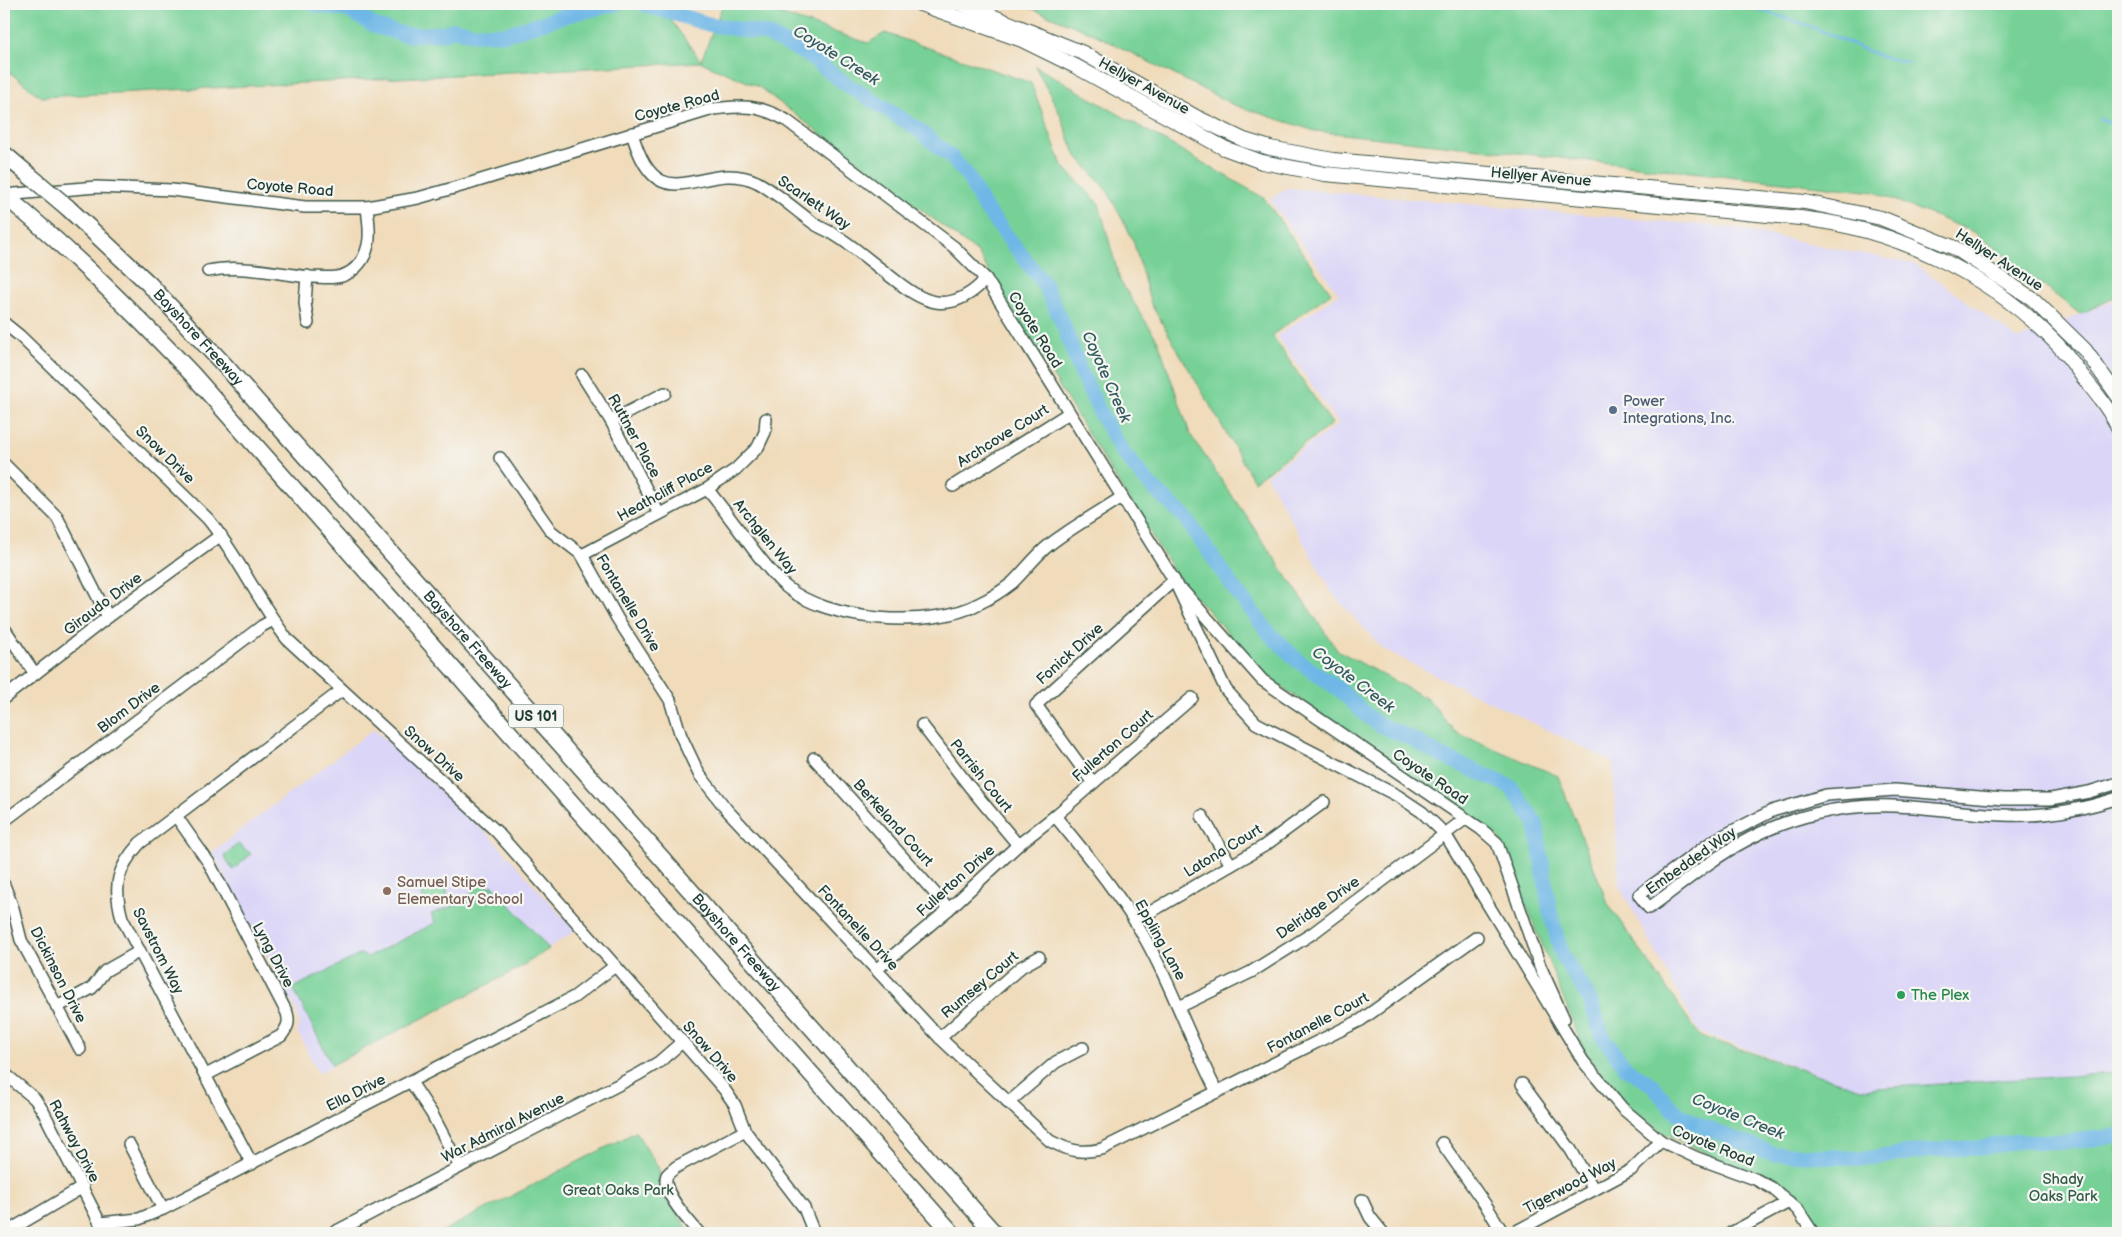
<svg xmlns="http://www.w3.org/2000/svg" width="2122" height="1237" viewBox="0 0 2122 1237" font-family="'Balsamiq Sans',sans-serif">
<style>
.built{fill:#dbd6f7}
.green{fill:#77d197;stroke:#4b8766}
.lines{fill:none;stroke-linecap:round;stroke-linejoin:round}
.stream{stroke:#6eb7e6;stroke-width:2.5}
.river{stroke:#6eb7e6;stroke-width:15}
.minor-casing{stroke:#3e5548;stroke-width:14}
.major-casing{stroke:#3e5548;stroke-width:16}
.highway-casing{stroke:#3e5548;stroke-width:19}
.minor{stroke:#fff;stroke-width:11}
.major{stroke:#fff;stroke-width:14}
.highway{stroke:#fff;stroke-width:16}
.highway-bridge-casing{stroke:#3e5548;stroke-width:19;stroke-linecap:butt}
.highway-bridge{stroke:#fff;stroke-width:16}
.service-dot{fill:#5c6f8a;stroke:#f6f6f2;stroke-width:2}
.education-dot{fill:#8d6e63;stroke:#f6f6f2;stroke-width:2}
.leisure-dot{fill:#2e9e5b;stroke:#f6f6f2;stroke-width:2}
.labels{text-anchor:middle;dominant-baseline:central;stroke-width:4.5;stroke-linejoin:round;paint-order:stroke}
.shield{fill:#f6f6f2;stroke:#60746d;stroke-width:1}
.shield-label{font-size:14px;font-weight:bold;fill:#1f3d34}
.street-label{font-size:15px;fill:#1f3d34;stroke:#f6f6f2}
.service-label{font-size:15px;fill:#4e5e75;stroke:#f6f6f2;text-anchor:start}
.education-label{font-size:15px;fill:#785e54;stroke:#f6f6f2;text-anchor:start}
.leisure-label{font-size:15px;fill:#27864d;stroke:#f6f6f2;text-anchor:start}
.park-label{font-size:15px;fill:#315b48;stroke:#f6f6f2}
.water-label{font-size:16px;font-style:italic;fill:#335c60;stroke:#f6f6f2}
</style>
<rect width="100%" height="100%" fill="#f6f6f2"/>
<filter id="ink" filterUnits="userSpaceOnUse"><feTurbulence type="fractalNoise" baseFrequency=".02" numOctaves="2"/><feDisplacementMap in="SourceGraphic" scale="10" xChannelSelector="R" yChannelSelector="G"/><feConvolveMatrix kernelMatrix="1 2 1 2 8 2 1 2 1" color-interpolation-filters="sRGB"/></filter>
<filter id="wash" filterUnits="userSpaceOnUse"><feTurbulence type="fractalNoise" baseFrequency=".0096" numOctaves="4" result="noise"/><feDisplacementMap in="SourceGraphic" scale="20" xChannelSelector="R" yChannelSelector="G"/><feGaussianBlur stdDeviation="1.12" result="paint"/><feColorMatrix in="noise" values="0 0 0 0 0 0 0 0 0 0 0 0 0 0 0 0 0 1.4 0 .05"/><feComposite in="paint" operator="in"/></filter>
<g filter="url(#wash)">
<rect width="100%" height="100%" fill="#f0dcbb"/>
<g class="built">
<polygon points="1287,188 1725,227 1915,264 2018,339 2118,299 2118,1073 1861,1090 1699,1032 1619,885 1613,762 1384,650 1332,593 1266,475 1339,424 1277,336 1339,294 1270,200"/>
<polygon points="374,729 496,842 575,931 514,971 318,1073 300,1036 297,1035 299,1024 297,1012 212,852"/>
</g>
<g class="green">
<polygon points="4,4 659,4 701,61 723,4 749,4 868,43 885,33 1031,83 1062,165 1099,204 1120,281 1158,341 1190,434 1337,650 1429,700 1455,732 1558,776 1608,904 1700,1036 1861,1089 2118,1073 2118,1233 1821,1233 1791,1193 1659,1131 1624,1103 1585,1053 1500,839 1267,677 1177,576 1101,455 977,252 759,87 701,62 41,97 4,68"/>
<polygon points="1020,4 2118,4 2118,296 2080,314 1974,232 1874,192 1315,131 1234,105 1092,33"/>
<polygon points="1035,66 1264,198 1331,293 1272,335 1332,424 1254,481 1151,304 1133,240 1108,192 1075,154 1060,114"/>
<polygon points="238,844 251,854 233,870 224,856"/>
<polygon points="483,881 490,887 493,885 549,949 514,971 332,1065 293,988 361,954 368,957 435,923 431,914 461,903"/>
<polygon points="439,884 447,889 448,900 429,908 420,893"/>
<polygon points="636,1132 659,1169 661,1189 691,1233 439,1233"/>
</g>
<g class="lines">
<g class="stream">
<polyline points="1741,4 1810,26 1882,57 1908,62"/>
<polyline points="2100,119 2118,125"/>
</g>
<g class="river">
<polyline points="313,4 347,10 377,27 406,35 443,33 456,29 474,34 506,34 567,15 616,4"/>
<polyline points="643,4 708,24 766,34 806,54 846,84 916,128 951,157 967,175 983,205 1044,284 1064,326 1079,368 1100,413 1121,450 1149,484 1185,517 1236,591 1270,634 1297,660 1340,690 1366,715 1380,725 1410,738 1438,754 1511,787 1536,823 1550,912 1562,955 1589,998 1603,1037 1626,1068 1654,1086 1666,1102 1680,1115 1706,1128 1774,1154 1808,1155 1861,1159 1944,1149 1981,1148 2017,1141 2064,1142 2118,1136"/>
</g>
</g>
</g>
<g filter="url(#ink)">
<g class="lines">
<g class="minor-casing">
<g id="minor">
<path d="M632,133C659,228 703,156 757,182C776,192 794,209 812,222C819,228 828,230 835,235C850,244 864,256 878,267C895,279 915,299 936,302C956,305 973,293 986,279"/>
<path d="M4,195L96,187L172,190L305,207H367L418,198L468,184L713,109C746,106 756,104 786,120L954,247L986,279L1174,580L1226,690L1256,723L1398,796L1422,812L1445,834L1583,1061L1622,1108L1661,1141L1697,1158L1755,1179L1772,1188L1798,1210L1813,1233"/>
<path d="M208,271C242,264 277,274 311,277C321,277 332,279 342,276C356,271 365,259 368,245C371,234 368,218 367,207"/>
<polyline points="307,276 305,303 308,323"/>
<path d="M4,323L20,336L208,519C238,556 258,601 287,639L497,832L724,1089L735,1105L745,1131L804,1208L814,1233"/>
<polyline points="582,375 611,421 659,514"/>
<polyline points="611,421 665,393"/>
<path d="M500,458L551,531L582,555L617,618L670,700L681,736L699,774L727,810L940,1038L1050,1141C1070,1151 1080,1154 1102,1149L1361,1020L1477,937"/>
<polyline points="4,464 57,517 108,617"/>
<polyline points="953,486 1069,413"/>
<path d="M707,489C723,508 738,529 753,549C763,562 773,575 785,586C827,622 932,630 980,603C991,598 1003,590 1012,583C1025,571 1035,556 1049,545C1072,527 1098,513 1122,497"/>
<polyline points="582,555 707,489 736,469 758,447 765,432 766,419"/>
<polyline points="1183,591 1262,680 1481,829 1497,843 1540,966 1564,1019"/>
<polyline points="4,628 35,674"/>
<polyline points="4,698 108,617 221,535"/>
<polyline points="922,725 969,786 1018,845"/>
<polyline points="814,758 949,909"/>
<polyline points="1093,783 1036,705 1174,580"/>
<path d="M2118,783L2089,792L2051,799H2004L1895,790L1826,795L1772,811L1713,841L1639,895L1649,908C1680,886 1711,859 1745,841C1790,816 1843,804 1894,806C1930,807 1967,814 2003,815C2042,817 2081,810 2118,798"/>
<path d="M176,816L209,863L287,1013C290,1023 287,1028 281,1036L206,1075"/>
<path d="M1055,816C1083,850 1110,883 1134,920C1168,974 1188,1036 1217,1092"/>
<polyline points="1202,816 1231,865"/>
<polyline points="4,821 262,626 273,620"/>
<polyline points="4,885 13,908 21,940 80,1049"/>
<polyline points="1135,921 1264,846 1324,802"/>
<polyline points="877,969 949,909 1018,845 1055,816 1192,698"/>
<polyline points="57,1007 92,988 105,971 140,951"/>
<polyline points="1179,1007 1251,972 1313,933 1465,819"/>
<polyline points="940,1038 1021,967 1039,957"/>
<polyline points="4,1073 35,1099 43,1111 100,1223 103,1233"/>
<polyline points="411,1082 432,1114 460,1167"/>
<polyline points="1522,1084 1571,1150 1594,1190"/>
<polyline points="1008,1103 1056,1062 1083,1048"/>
<polyline points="1442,1143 1487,1207 1503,1233"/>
<polyline points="129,1144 163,1209"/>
<path d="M252,1164L122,918C113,886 117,868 140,843L342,690"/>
<polyline points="1362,1200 1370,1217 1383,1233"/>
<polyline points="100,1223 139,1219 163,1209 574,997 615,966"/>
<polyline points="5,1233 83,1187"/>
<polyline points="333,1233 639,1074 659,1062 682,1042"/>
<path d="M699,1233C689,1221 660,1191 667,1175C669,1172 674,1169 676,1167L745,1131"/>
<polyline points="1513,1233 1631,1170 1661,1141"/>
<polyline points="1731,1233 1789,1202"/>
</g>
</g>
<g class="major-casing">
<g id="major">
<path d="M920,4L1022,40L1075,66L1224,148L1262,162L1325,174L1800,218C1896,229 1990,274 2057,344C2067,354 2075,366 2083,377C2096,393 2109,409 2118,427"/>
<polyline points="962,4 1083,53 1196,117 1244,140 1270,148 1333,160 1805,202 1881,218 1955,248 2033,299 2085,350 2118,396"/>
</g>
</g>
<g class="highway-casing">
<g id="highway">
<polyline points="4,154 30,176"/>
<path d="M4,195C71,250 132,311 192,374L952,1233"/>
<path id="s1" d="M67,207L149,284L228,369L994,1233"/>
</g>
</g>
<use href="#minor" class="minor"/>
<use href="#major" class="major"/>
<use href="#highway" class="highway"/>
<g class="highway-bridge-casing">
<polyline id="highway-bridge" points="30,176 67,207"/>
</g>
<use href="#highway-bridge" class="highway-bridge"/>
</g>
</g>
<circle class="service-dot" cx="1613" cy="410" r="5"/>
<circle class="education-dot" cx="387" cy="891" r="5"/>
<circle class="leisure-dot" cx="1901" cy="995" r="5"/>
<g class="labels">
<rect class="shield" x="508.5" y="704.5" width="55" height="23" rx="4"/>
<g class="shield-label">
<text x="536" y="716">US 101</text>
</g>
<g class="street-label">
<text transform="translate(1144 86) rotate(29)">Hellyer Avenue</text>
<text transform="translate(677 106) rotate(-15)">Coyote Road</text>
<text transform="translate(1541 177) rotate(5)">Hellyer Avenue</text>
<text transform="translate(290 188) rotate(5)">Coyote Road</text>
<text transform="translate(814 203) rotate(34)">Scarlett Way</text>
<text transform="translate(1999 260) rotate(33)">Hellyer Avenue</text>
<text transform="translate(1035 330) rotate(58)">Coyote Road</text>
<text stroke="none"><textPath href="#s1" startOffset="185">Bayshore Freeway</textPath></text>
<text transform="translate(634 436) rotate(61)">Ruttner Place</text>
<text transform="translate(1003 436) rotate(-32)">Archcove Court</text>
<text transform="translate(165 455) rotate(44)">Snow Drive</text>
<text transform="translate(665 492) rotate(-29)">Heathcliff Place</text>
<text transform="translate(765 537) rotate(51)">Archglen Way</text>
<text transform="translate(628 603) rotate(59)">Fontanelle Drive</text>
<text transform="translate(103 604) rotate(-37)">Giraudo Drive</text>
<text stroke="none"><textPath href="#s1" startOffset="590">Bayshore Freeway</textPath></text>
<text transform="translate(1070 654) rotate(-42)">Fonick Drive</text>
<text transform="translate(129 708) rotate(-37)">Blom Drive</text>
<text transform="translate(1113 746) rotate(-41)">Fullerton Court</text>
<text transform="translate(434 754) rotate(42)">Snow Drive</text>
<text transform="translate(981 776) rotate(51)">Parrish Court</text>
<text transform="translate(1430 777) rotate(34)">Coyote Road</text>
<text transform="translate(893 823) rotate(48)">Berkeland Court</text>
<text transform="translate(1223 851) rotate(-31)">Latona Court</text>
<text transform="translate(1691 861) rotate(-35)">Embedded Way</text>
<text transform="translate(956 881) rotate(-42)">Fullerton Drive</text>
<text transform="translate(1318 908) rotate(-35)">Delridge Drive</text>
<text transform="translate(858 928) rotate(47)">Fontanelle Drive</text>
<text transform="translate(1160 940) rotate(61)">Eppling Lane</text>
<text stroke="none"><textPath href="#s1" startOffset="995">Bayshore Freeway</textPath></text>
<text transform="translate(158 951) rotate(63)">Savstrom Way</text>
<text transform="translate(273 955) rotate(62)">Lyng Drive</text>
<text transform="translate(58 975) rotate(63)">Dickinson Drive</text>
<text transform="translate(980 985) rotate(-40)">Rumsey Court</text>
<text transform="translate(1318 1023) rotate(-28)">Fontanelle Court</text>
<text transform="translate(710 1052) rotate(49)">Snow Drive</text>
<text transform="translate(356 1093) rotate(-27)">Ella Drive</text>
<text transform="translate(503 1128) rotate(-27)">War Admiral Avenue</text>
<text transform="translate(74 1141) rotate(62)">Rahway Drive</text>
<text transform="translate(1713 1146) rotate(22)">Coyote Road</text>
<text transform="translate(1570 1186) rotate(-28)">Tigerwood Way</text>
</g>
<g class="service-label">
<text x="1623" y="401">Power<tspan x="1623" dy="17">Integrations, Inc.</tspan></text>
</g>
<g class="education-label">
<text x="397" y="882">Samuel Stipe<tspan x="397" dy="17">Elementary School</tspan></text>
</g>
<g class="leisure-label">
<text x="1911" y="995">The Plex</text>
</g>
<g class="park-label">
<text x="2063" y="1179">Shady<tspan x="2063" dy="17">Oaks Park</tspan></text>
<text x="618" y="1190">Great Oaks Park</text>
</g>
<g class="water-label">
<text transform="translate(836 56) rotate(32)">Coyote Creek</text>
<text transform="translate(1106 377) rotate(66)">Coyote Creek</text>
<text transform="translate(1353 680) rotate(37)">Coyote Creek</text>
<text transform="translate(1738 1117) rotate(22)">Coyote Creek</text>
</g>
</g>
<rect width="2122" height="1237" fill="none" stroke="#f6f6f2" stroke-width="20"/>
</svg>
